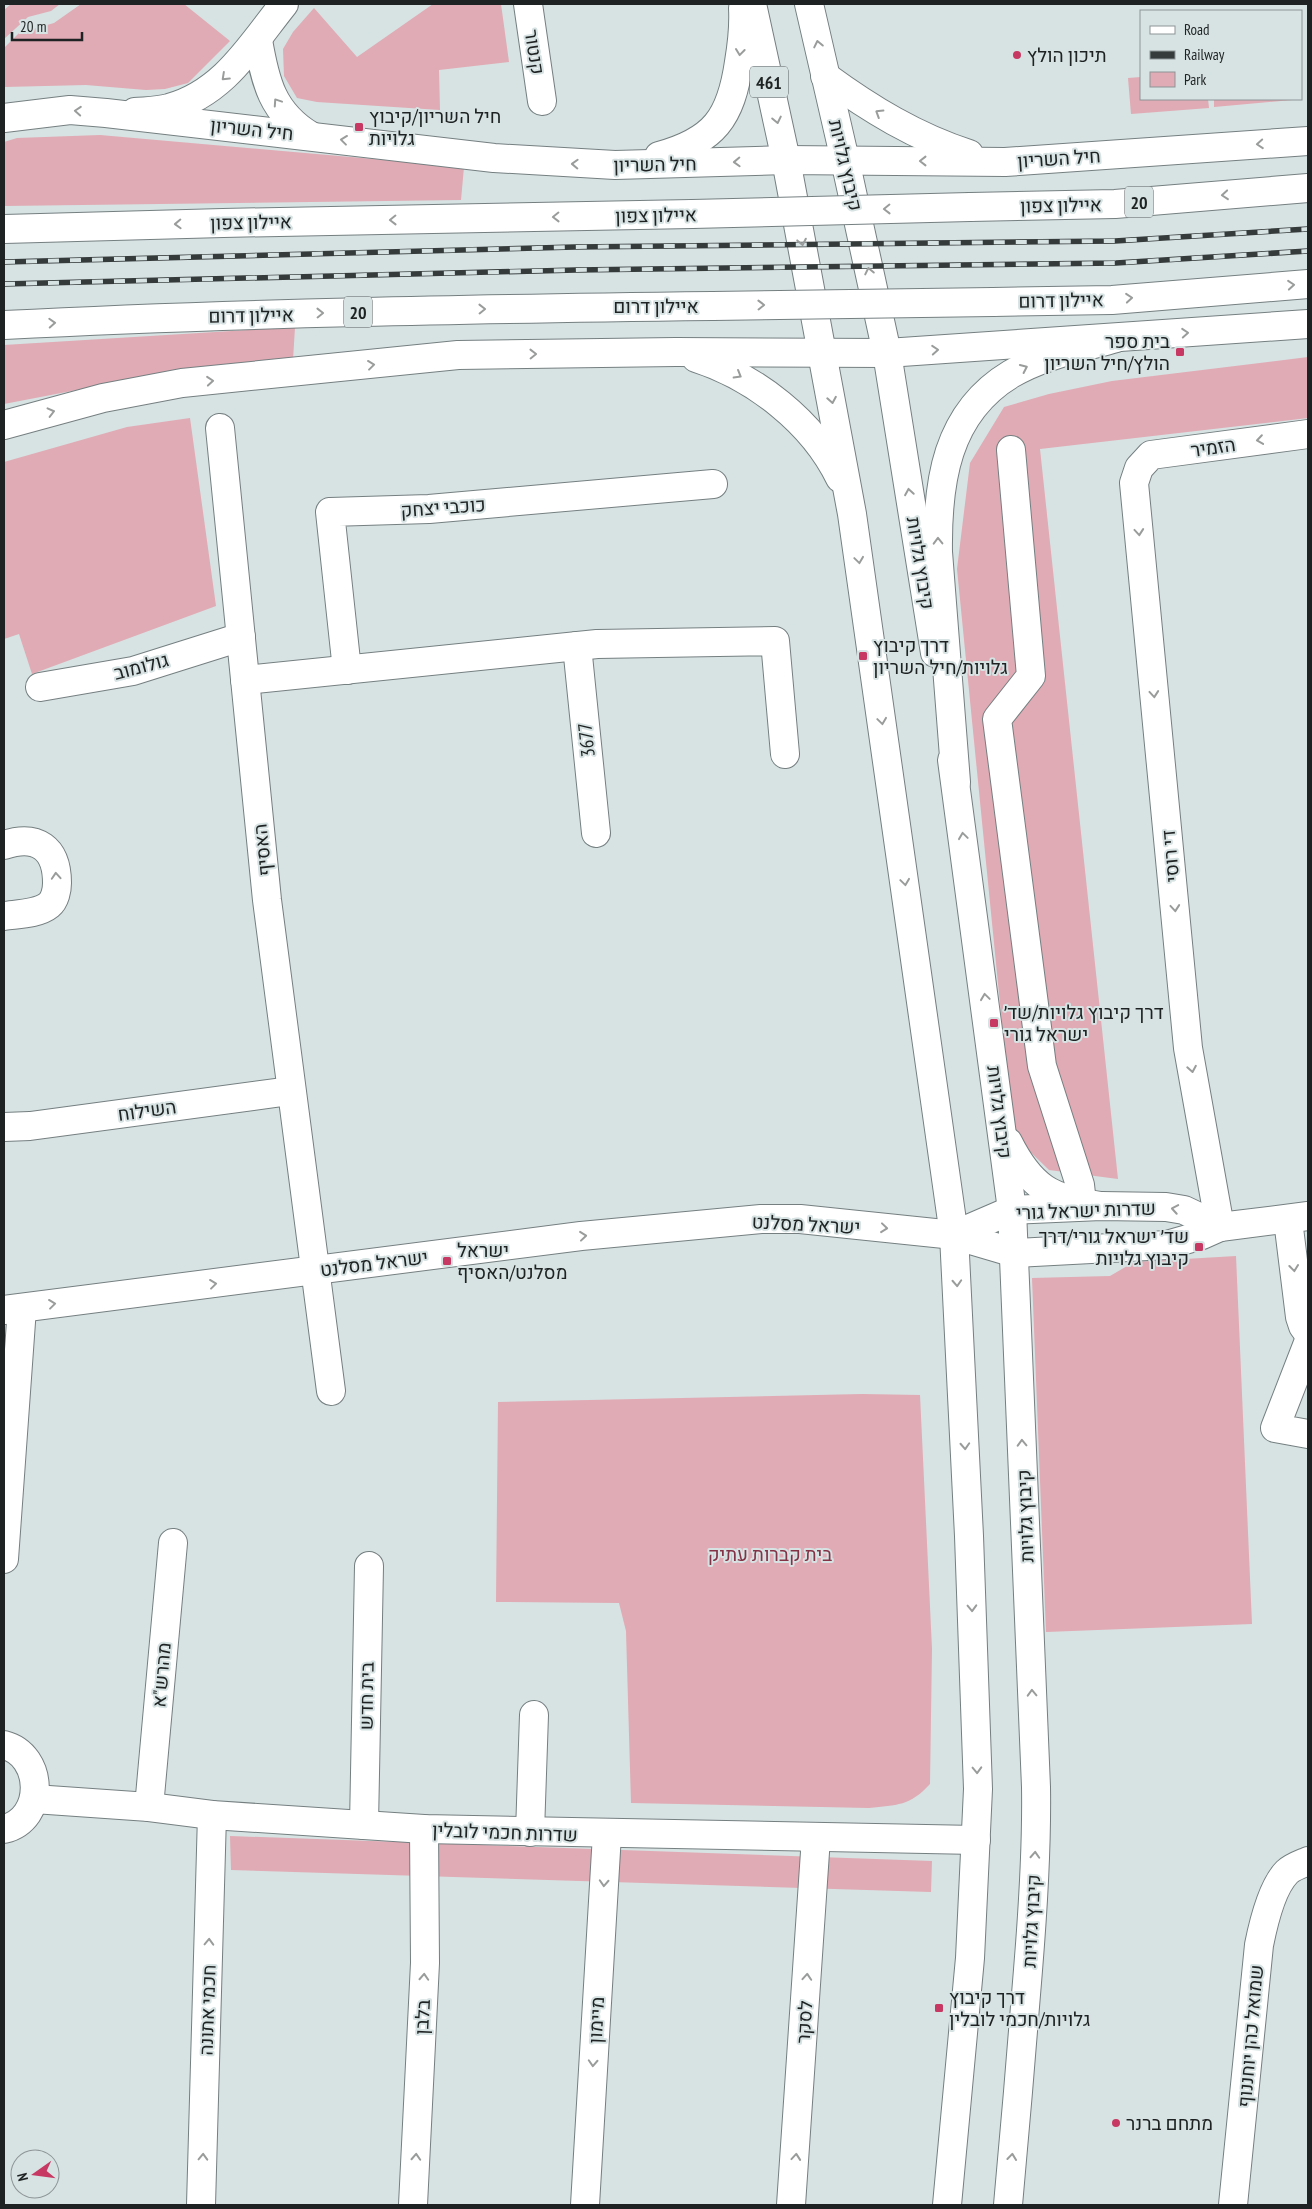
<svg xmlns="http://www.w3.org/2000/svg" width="1312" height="2209" viewBox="0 0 1312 2209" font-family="'PT Sans Narrow',Heebo,sans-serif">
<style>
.green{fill:#e0abb4}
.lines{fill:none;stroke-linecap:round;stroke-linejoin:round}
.minor-casing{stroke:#757f80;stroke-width:30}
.major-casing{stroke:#757f80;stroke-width:30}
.highway-casing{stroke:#757f80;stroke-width:30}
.minor{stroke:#fff;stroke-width:28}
.major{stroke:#fff;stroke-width:28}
.highway{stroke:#fff;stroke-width:28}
.rail-casing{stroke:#353a3a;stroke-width:5.5}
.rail{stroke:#d7e2e3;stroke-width:4;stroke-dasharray:11;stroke-linecap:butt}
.highway-bridge-casing{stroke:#757f80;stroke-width:30;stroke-linecap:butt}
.highway-bridge{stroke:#fff;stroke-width:28}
.oneway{stroke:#9a9c9c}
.poi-dot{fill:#c73862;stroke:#d7e2e3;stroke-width:2}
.labels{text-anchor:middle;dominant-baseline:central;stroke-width:4;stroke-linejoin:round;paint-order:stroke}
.shield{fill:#d7e2e3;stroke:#565c5c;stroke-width:1}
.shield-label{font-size:18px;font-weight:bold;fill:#1e2222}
.street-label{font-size:19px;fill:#1e2222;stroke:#d7e2e3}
.poi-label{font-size:19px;fill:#1e2222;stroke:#d7e2e3;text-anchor:start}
.park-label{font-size:19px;fill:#843246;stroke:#d7e2e3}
</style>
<rect width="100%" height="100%" fill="#d7e2e3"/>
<g class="green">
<polygon points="11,4 60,4 51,11 28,17 4,39 4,10"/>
<polygon points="81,4 184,4 230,41 188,83 165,89 146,90 86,85 4,87 4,48 19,33 54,23"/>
<polygon points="433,4 501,4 509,62 439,70 440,110 317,102 297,98 284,76 283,49 293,32 314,8 357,57"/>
<polygon points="1141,77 1141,99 1208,99 1209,108 1131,114 1128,78"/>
<polygon points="1214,99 1292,99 1292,100 1214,107"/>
<polygon points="100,135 464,167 461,200 4,206 4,142 17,138"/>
<polygon points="295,327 293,360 186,369 4,404 4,345"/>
<polygon points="1308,357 1308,418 1040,449 1118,1179 1049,1170 1013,1135 957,569 970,463 1004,407 1049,394 1112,381"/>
<polygon points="190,418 216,606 32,674 19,634 4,639 4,462 127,427"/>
<polygon points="1236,1256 1252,1624 1046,1632 1032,1278 1110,1276 1134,1262"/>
<path d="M862,1394L920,1395L932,1649L930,1784C910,1806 897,1805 869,1808L631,1803L626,1631L619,1603L496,1602L498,1402Z"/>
<polygon points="230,1836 932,1861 931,1892 231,1870"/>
</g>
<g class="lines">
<g class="minor-casing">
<g id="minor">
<polyline points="528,4 542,101"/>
<path d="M258,40C265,81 272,113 311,136"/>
<path d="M135,112C146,111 159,111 169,108C224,93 251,45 284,4"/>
<polyline points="220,428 267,900 331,1391"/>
<polyline points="1011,450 1031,676 997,719 1042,1066 1080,1185 1082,1203"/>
<polyline points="577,646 596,833"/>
<polyline points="347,670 330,512 429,509 713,484"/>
<polyline points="245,680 597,644 775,641 785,754"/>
<polyline points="40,687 133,671 241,637"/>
<path d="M4,845C37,834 57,848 57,883C57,890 55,900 49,905C38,914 17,914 4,916"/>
<polyline points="4,1127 30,1126 290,1091"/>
<polyline points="1288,1220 1300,1317 1303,1326 1308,1333"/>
<polyline points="1220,1227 1188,1048 1134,483 1139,468 1151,455 1308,434"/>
<polyline points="954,1235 1012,1210 1101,1206 1166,1207 1184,1210 1220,1227"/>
<polyline points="4,1310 581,1236 761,1219 800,1219 954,1235 1015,1253 1167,1245 1202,1235 1220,1227 1308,1216"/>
<polyline points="1308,1343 1275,1428 1308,1434"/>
<polyline points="4,1559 22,1308"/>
<path d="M4,1745C44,1755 46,1819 4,1829"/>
<polyline points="34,1799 149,1807 212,1815 424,1829 976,1840"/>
<polyline points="149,1807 173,1543"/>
<polyline points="364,1825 369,1566"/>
<polyline points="530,1832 534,1715"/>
<polyline points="201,2205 212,1815"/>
<polyline points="413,2205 425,1963 424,1829"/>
<polyline points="585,2205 607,1834"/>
<polyline points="791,2205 815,1852 814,1838"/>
<path d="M1233,2205L1259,1945C1263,1925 1272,1887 1287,1872C1292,1867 1301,1864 1308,1861"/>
</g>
</g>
<g class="major-casing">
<g id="major">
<polyline points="752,4 786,160 852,514 954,1235 969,1536 978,1789 970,1958 947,2205"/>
<polyline points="809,4 845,160 887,353 935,653"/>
<path d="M825,76C870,109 916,137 969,154"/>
<polyline points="4,118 70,110 106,113 494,158 615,165 786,160 1005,162 1308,141"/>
<path d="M659,156C714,141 731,118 739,62C742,44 744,26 743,8"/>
<path d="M696,358C755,377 813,422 840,478"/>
<polyline points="4,425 103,398 182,383 458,355 676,352 887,353"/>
<path d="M952,760L1012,1210L1036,1787C1037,1848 1033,1909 1028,1970C1022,2048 1015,2127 1008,2205"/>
<path d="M1008,1142C1031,1188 1051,1199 1101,1206"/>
</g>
</g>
<g class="highway-casing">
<g id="highway">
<polyline points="970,207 1115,204 1308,188"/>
<polyline points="4,229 223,223 692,214"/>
<polyline points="993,302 1112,300 1308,284"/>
<path d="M4,325C240,313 476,309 713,306"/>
<polyline points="887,353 1308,324"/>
<path d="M956,782L938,552C937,483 946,413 1011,374C1043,355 1082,348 1116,338"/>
</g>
</g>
<use href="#minor" class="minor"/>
<use href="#major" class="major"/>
<use href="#highway" class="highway"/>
<g class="rail-casing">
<g id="rail">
<polyline points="4,262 575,247 1115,241 1308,229"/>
<polyline points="4,284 576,270 1116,263 1308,251"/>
</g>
</g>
<use href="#rail" class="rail"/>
<g class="highway-bridge-casing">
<g id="highway-bridge">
<polyline points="692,214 970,207"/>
<polyline points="713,306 993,302"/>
</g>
</g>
<use href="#highway-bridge" class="highway-bridge"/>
</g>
<defs><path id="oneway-chevron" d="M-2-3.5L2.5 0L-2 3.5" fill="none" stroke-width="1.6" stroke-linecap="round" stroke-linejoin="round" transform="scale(1.25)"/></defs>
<g class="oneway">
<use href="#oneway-chevron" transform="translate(818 44) rotate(-102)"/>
<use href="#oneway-chevron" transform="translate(740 52) rotate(97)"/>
<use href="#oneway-chevron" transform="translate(225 77) rotate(137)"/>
<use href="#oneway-chevron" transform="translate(277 102) rotate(-124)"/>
<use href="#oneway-chevron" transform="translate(78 111) rotate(-176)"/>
<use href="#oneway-chevron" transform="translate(879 113) rotate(-148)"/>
<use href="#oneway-chevron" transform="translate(777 120) rotate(78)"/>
<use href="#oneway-chevron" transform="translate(344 140) rotate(-173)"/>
<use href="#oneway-chevron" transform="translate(1260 144) rotate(176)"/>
<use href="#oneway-chevron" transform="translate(923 161) rotate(-180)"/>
<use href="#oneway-chevron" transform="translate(737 162) rotate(178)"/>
<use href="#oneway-chevron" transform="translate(575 164) rotate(-178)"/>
<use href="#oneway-chevron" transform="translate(1225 195) rotate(175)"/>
<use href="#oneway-chevron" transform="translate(887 209) rotate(179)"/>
<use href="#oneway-chevron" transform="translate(556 217) rotate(179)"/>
<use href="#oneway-chevron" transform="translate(393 220) rotate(179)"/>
<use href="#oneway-chevron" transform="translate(178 224) rotate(178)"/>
<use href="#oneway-chevron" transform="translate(802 242) rotate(79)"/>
<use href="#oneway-chevron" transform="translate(869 271) rotate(-102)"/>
<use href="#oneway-chevron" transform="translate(1291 285) rotate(-5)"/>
<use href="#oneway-chevron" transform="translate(1129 298) rotate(-5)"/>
<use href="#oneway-chevron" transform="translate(761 305) rotate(-1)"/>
<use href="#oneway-chevron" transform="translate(482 309) rotate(-1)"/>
<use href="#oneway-chevron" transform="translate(320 313) rotate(-1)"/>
<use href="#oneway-chevron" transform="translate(52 323) rotate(-3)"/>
<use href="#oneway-chevron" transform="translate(1185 333) rotate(-4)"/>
<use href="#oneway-chevron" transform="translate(935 350) rotate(-4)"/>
<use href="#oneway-chevron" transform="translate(533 354) rotate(-1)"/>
<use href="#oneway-chevron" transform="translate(371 365) rotate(-7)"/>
<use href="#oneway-chevron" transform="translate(1024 368) rotate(-25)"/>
<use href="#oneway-chevron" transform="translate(738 375) rotate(30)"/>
<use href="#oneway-chevron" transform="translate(210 381) rotate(-5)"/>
<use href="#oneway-chevron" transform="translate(832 400) rotate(80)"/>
<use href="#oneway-chevron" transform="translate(51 412) rotate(-14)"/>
<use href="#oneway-chevron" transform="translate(1260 440) rotate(172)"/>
<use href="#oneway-chevron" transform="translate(909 492) rotate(-99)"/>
<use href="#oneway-chevron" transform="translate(1139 532) rotate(85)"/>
<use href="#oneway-chevron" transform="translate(938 541) rotate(-91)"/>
<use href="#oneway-chevron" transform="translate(859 560) rotate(82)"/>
<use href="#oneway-chevron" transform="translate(1154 694) rotate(85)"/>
<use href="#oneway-chevron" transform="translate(882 721) rotate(82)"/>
<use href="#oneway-chevron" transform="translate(963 836) rotate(-98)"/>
<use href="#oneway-chevron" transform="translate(56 876) rotate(-94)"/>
<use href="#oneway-chevron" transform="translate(905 882) rotate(82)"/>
<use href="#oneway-chevron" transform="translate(1175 908) rotate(85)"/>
<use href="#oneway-chevron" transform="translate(985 997) rotate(-98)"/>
<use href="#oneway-chevron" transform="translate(1192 1069) rotate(80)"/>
<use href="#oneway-chevron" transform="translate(1175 1209) rotate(-170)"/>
<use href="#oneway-chevron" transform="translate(884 1228) rotate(6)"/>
<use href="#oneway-chevron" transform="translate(583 1236) rotate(-6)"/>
<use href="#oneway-chevron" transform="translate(1294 1268) rotate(83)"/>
<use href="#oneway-chevron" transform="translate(957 1283) rotate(87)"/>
<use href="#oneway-chevron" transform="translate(213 1284) rotate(-7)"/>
<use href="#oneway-chevron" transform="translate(52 1304) rotate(-7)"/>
<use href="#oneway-chevron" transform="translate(1022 1443) rotate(-92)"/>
<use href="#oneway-chevron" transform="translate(965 1446) rotate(87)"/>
<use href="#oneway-chevron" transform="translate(972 1608) rotate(88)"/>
<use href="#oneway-chevron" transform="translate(1032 1693) rotate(-92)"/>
<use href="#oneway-chevron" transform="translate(977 1770) rotate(88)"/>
<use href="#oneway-chevron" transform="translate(1035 1855) rotate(-87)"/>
<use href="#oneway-chevron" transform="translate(604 1883) rotate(93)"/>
<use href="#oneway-chevron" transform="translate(209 1942) rotate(-88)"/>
<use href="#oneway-chevron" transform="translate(424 1977) rotate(-87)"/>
<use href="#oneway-chevron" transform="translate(807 1977) rotate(-86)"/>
<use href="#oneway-chevron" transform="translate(593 2063) rotate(93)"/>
<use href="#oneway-chevron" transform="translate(203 2157) rotate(-88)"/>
<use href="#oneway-chevron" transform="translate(416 2157) rotate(-87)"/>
<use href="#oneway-chevron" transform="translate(796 2157) rotate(-85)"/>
<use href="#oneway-chevron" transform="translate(1012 2157) rotate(-84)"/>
</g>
<g class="poi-dot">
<circle cx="1017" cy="55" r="5"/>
<rect x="354" y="122" width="10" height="10" rx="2.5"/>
<rect x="1175" y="347" width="10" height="10" rx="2.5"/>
<rect x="858" y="651" width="10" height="10" rx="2.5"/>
<rect x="989" y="1018" width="10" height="10" rx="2.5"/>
<rect x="1194" y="1242" width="10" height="10" rx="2.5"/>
<rect x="442" y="1256" width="10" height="10" rx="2.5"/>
<rect x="934" y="2003" width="10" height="10" rx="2.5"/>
<circle cx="1116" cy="2123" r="5"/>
</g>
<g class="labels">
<g class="shield">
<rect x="750" y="66.5" width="38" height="31" rx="4"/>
<rect x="1125" y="186.5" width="28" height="31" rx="4"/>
<rect x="344" y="296.5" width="28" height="31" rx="4"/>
</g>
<g class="shield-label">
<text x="769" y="82">461</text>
<text x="1139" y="202">20</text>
<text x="358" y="312">20</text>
</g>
<g class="street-label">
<text transform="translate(535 52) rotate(81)">קנטור</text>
<text transform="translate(252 129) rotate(6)">חיל השריון</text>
<text transform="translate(1059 158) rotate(-4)">חיל השריון</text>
<text transform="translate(655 164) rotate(-1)">חיל השריון</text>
<text transform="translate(846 165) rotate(77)">קיבוץ גלויות</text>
<text transform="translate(1061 205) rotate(-1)">איילון צפון</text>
<text transform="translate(656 215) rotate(-1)">איילון צפון</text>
<text transform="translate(251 222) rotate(-1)">איילון צפון</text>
<text transform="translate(1061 300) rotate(-1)">איילון דרום</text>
<text x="656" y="306">איילון דרום</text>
<text transform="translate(251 315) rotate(-1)">איילון דרום</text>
<text transform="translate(1213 447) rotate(-8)">הזמיר</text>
<text transform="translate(443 507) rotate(-4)">כוכבי יצחק</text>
<text transform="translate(921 563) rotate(81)">קיבוץ גלויות</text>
<text transform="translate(141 666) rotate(-15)">גולומוב</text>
<text transform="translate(586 740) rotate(-96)">3677</text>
<text transform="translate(262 850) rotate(-96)">האסיף</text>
<text transform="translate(1170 856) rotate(-95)">די רוסי</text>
<text transform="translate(147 1110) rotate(-8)">השילוח</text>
<text transform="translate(1000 1112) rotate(83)">קיבוץ גלויות</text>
<text transform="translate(1086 1210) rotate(-2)">שדרות ישראל גורי</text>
<text transform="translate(806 1224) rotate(3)">ישראל מסלנט</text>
<text transform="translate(374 1263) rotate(-7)">ישראל מסלנט</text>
<text transform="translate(1025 1516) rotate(-92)">קיבוץ גלויות</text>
<text transform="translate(161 1675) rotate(-85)">מהרש"א</text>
<text transform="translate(366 1696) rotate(-89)">בית חדש</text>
<text transform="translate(505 1832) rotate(2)">שדרות חכמי לובלין</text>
<text transform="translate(1031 1921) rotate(-87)">קיבוץ גלויות</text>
<text transform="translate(207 2010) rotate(-88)">חכמי אתונה</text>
<text transform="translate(422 2017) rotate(-87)">בלבן</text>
<text transform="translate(596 2020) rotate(-87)">מיימון</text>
<text transform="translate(804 2022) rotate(-86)">לסקר</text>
<text transform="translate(1250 2036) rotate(-85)">שמואל כהן יוחננוף</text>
</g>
<g class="poi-label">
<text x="1027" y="55">תיכון הולץ</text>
<text x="369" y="116">חיל השריון/קיבוץ<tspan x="369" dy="22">גלויות</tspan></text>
<text x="1170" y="341" text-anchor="end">בית ספר<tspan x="1170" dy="22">הולץ/חיל השריון</tspan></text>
<text x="873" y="645">דרך קיבוץ<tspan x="873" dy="22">גלויות/חיל השריון</tspan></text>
<text x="1004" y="1012">דרך קיבוץ גלויות/שד׳<tspan x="1004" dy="22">ישראל גורי</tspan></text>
<text x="1189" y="1236" text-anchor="end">שד׳ ישראל גורי/דרך<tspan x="1189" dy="22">קיבוץ גלויות</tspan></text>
<text x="457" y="1250">ישראל<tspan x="457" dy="22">מסלנט/האסיף</tspan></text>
<text x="949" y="1997">דרך קיבוץ<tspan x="949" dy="22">גלויות/חכמי לובלין</tspan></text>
<text x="1126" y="2123">מתחם ברנר</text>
</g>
<g class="park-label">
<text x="770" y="1554">בית קברות עתיק</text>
</g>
</g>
<rect width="1312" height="2209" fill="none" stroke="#1e2222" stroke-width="10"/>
<rect x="1140" y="10" width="162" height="90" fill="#d7e2e3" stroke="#8d9596"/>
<rect x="1150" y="26" width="25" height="8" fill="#ffffff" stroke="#8d9596"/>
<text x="1184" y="35" font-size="15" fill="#1e2222">Road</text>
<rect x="1150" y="51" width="25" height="8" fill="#353a3a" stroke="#8d9596"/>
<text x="1184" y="60" font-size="15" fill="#1e2222">Railway</text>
<rect x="1150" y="72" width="25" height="15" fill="#e0abb4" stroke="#8d9596"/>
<text x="1184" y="85" font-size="15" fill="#1e2222">Park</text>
<g transform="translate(35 2174) rotate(256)"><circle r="24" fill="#d7e2e3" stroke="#8d9596"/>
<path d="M0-4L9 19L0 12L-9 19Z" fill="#c73862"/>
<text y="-8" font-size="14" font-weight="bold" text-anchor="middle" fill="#1e2222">N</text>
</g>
<path d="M12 32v8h70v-8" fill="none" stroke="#1e2222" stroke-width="2.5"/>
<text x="20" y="32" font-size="15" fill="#1e2222" stroke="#d7e2e3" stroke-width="4" paint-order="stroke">20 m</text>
</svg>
